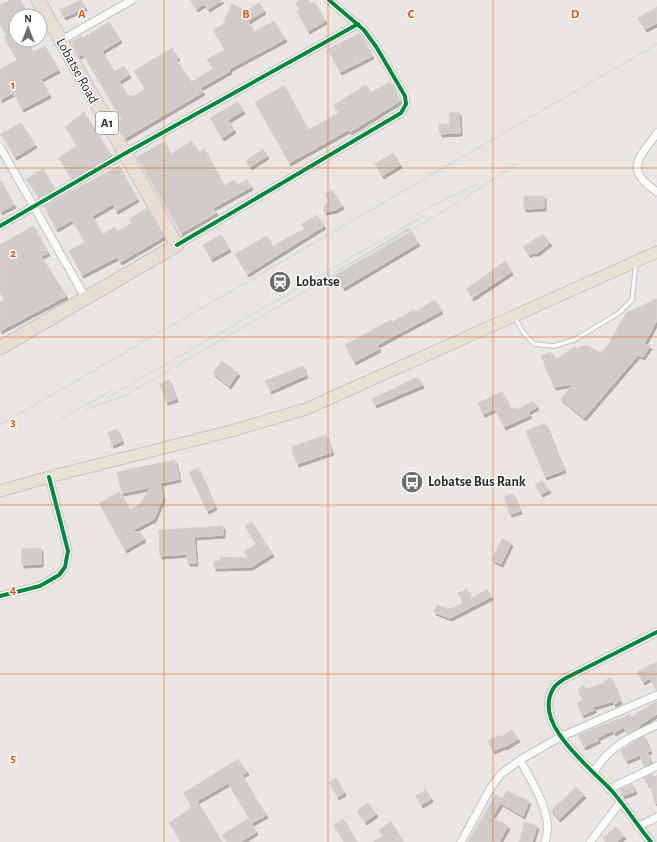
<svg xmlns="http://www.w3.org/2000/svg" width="657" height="842" viewBox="0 0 657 842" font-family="'Alegreya Sans',sans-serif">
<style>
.building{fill:#cfccc9;stroke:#d5d2ce;filter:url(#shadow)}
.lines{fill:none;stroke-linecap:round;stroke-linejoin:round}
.lane-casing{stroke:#c4c2c3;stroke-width:5.5}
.street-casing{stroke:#c4c2c3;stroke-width:9}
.primary-casing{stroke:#c6c4c2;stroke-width:13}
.highway-casing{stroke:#c6c4c2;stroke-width:15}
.lane{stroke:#fcfbfb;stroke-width:3.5}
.street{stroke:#fcfbfb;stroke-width:7}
.primary{stroke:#e7e3d4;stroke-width:11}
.highway{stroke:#e9ded4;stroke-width:13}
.rail{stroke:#dededf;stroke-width:2.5}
.cycleway-casing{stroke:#fff;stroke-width:6}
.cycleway{stroke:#00873e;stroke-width:4}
.grid{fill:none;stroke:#df570e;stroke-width:1;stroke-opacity:0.55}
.labels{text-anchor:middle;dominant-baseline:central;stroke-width:3;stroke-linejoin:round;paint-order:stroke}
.shield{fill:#fff;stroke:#6b6b6b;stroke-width:1}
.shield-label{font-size:13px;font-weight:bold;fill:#2c2c2c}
.street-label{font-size:14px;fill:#2c2c2c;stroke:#fff}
.poi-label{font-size:14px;font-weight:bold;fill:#2c2c2c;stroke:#fff;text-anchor:start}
.grid-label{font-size:13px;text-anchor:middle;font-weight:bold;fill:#df570e;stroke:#fff;stroke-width:3;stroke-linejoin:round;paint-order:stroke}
</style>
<defs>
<filter id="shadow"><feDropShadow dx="2" dy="3" stdDeviation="0" flood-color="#0004"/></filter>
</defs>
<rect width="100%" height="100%" fill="#eae6e2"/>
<g class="building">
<polygon points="10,0 20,0 29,16 16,16 16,40 26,40 33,52 45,46 58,70 41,79 49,95 22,109 13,93 0,100 0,69 17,60 4,37 7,36 0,25 0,5"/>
<polygon points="81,0 85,8 64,17 60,10"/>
<polygon points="190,0 222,0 208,9 204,4 196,9"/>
<polygon points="300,0 309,0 311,4 314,2 325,21 308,31 297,12 300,10 296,3"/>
<polygon points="259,3 264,11 248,21 254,32 274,21 285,39 229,69 230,71 200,88 203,92 125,138 117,123 122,120 83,54 79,56 71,42 82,36 83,38 109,22 120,40 102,51 114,72 124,66 129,75 119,81 128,96 130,95 132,97 145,89 134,71 172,48 178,58 176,59 191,82 213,69 207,59 225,50 213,30 222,25 232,4 246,11"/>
<polygon points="657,7 657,23 645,29 638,18"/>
<polygon points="360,33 372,56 340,72 328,49"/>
<polygon points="390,82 400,101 350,132 348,130 289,163 255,102 284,86 308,130 339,113 334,105 366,85 370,93"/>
<polygon points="238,102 243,111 228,120 234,130 222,138 210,118"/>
<polygon points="84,112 111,155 72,179 59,158 77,146 65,127"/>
<polygon points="459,112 460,133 440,134 439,124 450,124 449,113"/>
<polygon points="21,123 35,145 15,157 1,134"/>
<polygon points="192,141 199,152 204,149 224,186 234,180 238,185 247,180 251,187 213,208 216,213 181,233 137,157 164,142 171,154"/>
<polygon points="263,149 267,156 250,167 246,161"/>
<polygon points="393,153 400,165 382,176 375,164"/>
<polygon points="119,166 137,199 116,211 113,204 92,216 102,235 115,227 117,231 132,223 129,219 147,208 163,237 120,262 117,257 82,275 69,251 85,242 72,220 56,229 44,206"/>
<polygon points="43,169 54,189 39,198 26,179"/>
<polygon points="0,180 14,205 0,212"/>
<polygon points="332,190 342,206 335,210 324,212 324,207 329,200 325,194"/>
<polygon points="524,196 544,196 544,208 524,209"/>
<polygon points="317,215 324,226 247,274 235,254 267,236 273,246 304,229 302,224"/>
<polygon points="33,226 48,253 41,256 66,296 0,331 0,302 4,300 0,292 0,245"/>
<polygon points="409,228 418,243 343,288 334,273"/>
<polygon points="543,234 550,243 537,253 531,253 529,255 523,247"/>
<polygon points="221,235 229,249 211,259 203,245"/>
<polygon points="505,261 511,272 472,298 467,289"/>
<polygon points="657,299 657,320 644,344 650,346 643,357 638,355 584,418 561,399 573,384 554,387 541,356 551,352 554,360 575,347 576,349 586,345 601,353 608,345 626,313"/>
<polygon points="435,300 441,311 377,345 379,349 354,362 345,345 391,320 392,322 414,310 415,312"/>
<polygon points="222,361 238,373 229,386 213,373"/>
<polygon points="303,366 306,375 270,391 265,381"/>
<polygon points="418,377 422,385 375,405 372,399"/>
<polygon points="169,380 176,399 166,402 160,384"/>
<polygon points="502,392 510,410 515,407 517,410 533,401 537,407 528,412 530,415 504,427 495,409 483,414 478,403"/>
<polygon points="545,423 564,470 545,477 526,431"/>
<polygon points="117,429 122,441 112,445 108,432"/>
<polygon points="326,435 332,452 297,464 291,447"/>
<polygon points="175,460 179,479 160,483 163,498 154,519 129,532 140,532 144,539 125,550 99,503 120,492 130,510 140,504 151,487 122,493 117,472"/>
<polygon points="198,468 215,507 207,511 189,472"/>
<polygon points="542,480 549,490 541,494 535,485"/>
<polygon points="513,494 520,511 510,514 504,497"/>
<polygon points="252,522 272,554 251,567 214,568 214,561 220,561 220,557 248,558 244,552 256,544 245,526"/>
<polygon points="223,526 223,535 194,537 196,563 188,563 187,554 160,556 159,530"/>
<polygon points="502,539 511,543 501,564 492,560"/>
<polygon points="41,548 41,564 22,565 21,549"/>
<polygon points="467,589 471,598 487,590 491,597 450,618 434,612 437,605 450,609 463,603 458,593"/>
<polygon points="657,662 657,690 656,690 650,678 643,682 637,672"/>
<polygon points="611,678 620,701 614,704 613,701 593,707 594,710 582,715 577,703 583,700 578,689 584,686 585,689 605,683 604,681"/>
<polygon points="657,701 657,714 640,725 640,727 627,734 624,727 614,733 613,730 597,738 599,740 584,747 578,735 618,719 618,720 630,714 631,717"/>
<polygon points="512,730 518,739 505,747 504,746 493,751 488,741 500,735 500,737"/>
<polygon points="644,736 650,751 647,752 651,762 644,767 640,755 626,761 621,750"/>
<polygon points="238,759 247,772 242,775 266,815 252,823 228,783 197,801 222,842 181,842 169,823 192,807 184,793"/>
<polygon points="652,774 654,777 657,775 657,803 655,803 650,784 648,785 644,778"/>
<polygon points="336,778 344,793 337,797 329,782"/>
<polygon points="632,784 635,791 623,796 620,789"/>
<polygon points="576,787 584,795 559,819 551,811"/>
<polygon points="426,790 431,799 421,805 416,796"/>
<polygon points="507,791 529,801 523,816 501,803 492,817 508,826 499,842 468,842 495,795 502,799"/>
<polygon points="368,803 376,814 365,822 357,811"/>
<polygon points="248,819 256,832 240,842 227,842 222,835"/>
<polygon points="343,819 357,842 344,842 334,825"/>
<polygon points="391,822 403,842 373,842 383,836 379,830"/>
<polygon points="525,822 537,826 532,842 519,842"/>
<polygon points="616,827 624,836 616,842 606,842 603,838"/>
</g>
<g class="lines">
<g class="lane-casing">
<polyline id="lane" points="515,318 523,332 534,344 554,346 574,340 619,313 632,300 636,263"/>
</g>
<g class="street-casing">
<g id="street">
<polyline points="60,41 132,0"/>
<path d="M657,133C638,160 624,169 657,192"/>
<polyline points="0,147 85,297"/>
<polyline points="0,226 124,154 358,24"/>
<polyline points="177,245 401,113 406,104 405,96 377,48 364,30 329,0"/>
<polyline points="0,596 40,586 59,575 65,567 68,551 49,477"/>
<path d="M520,760C532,782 555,816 545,842"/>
<path d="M594,772C608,747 632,736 657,725"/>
<polyline points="609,789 657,766"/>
<polyline points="638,827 657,817"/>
<polyline points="461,842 490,789 501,774 520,760 560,737 657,695"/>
<polyline points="590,842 620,803"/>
<path d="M651,842C637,825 626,807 612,791C591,768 532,724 553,689C555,685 560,682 564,679L657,632"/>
</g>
</g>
<g class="primary-casing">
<polyline id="primary" points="0,491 49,477 231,431 306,409 657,252"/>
</g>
<g class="highway-casing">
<polyline id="highway" points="0,348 177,245 38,0"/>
</g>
<use href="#lane" class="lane"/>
<use href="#street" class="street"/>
<use href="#primary" class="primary"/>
<use href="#highway" class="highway"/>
<g class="rail">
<polyline points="416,215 439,202 478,184"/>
<polyline points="108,397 424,216"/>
<polyline points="85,410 126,395 449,208 516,164"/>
<polyline points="61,419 112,390"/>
<polyline points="0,425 657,44"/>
</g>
<g class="cycleway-casing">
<g id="cycleway">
<polyline points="0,226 124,154 358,24"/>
<polyline points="177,245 401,113 406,104 405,96 377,48 364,30 329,0"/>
<polyline points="0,596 40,586 59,575 65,567 68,551 49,477"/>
<path d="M651,842C637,825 626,807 612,791C591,768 532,724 553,689C555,685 560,682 564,679L657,632"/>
</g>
</g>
<use href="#cycleway" class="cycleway"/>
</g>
<path class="grid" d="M164,0V842M328,0V842M493,0V842M0,168H657M0,337H657M0,505H657M0,674H657"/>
<defs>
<g id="station-disc" transform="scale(1.15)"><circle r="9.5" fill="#6e6d6c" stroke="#fff"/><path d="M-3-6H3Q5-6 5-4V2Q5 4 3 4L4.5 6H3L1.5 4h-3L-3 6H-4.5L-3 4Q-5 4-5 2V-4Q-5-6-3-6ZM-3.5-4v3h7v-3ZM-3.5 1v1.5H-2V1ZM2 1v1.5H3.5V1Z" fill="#fff"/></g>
<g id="bus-disc" transform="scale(1.15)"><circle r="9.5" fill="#6e6d6c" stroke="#fff"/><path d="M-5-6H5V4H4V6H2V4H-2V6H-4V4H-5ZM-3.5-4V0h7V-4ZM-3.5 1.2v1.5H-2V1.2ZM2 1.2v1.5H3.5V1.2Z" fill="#fff"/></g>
</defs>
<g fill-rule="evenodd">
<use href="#station-disc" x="280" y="282"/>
<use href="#bus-disc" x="412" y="482"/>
</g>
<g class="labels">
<rect class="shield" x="96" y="112" width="22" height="22" rx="3"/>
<g class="shield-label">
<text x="107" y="123">A1</text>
</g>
<g class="street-label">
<text transform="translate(77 71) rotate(61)">Lobatse Road</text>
</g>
<g class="poi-label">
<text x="296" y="282">Lobatse</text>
<text x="428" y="482">Lobatse Bus Rank</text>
</g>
</g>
<g class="grid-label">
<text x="82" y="18">A</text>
<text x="246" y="18">B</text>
<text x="411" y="18">C</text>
<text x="575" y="18">D</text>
<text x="13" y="89">1</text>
<text x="13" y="257">2</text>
<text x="13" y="426">3</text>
<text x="13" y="594">4</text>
<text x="13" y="762">5</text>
</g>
<g transform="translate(28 28)"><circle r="19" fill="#ffffff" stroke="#ababab"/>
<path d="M0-3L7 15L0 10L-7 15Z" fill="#6e6d6c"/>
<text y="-6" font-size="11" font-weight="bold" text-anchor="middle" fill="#2c2c2c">N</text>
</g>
</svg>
